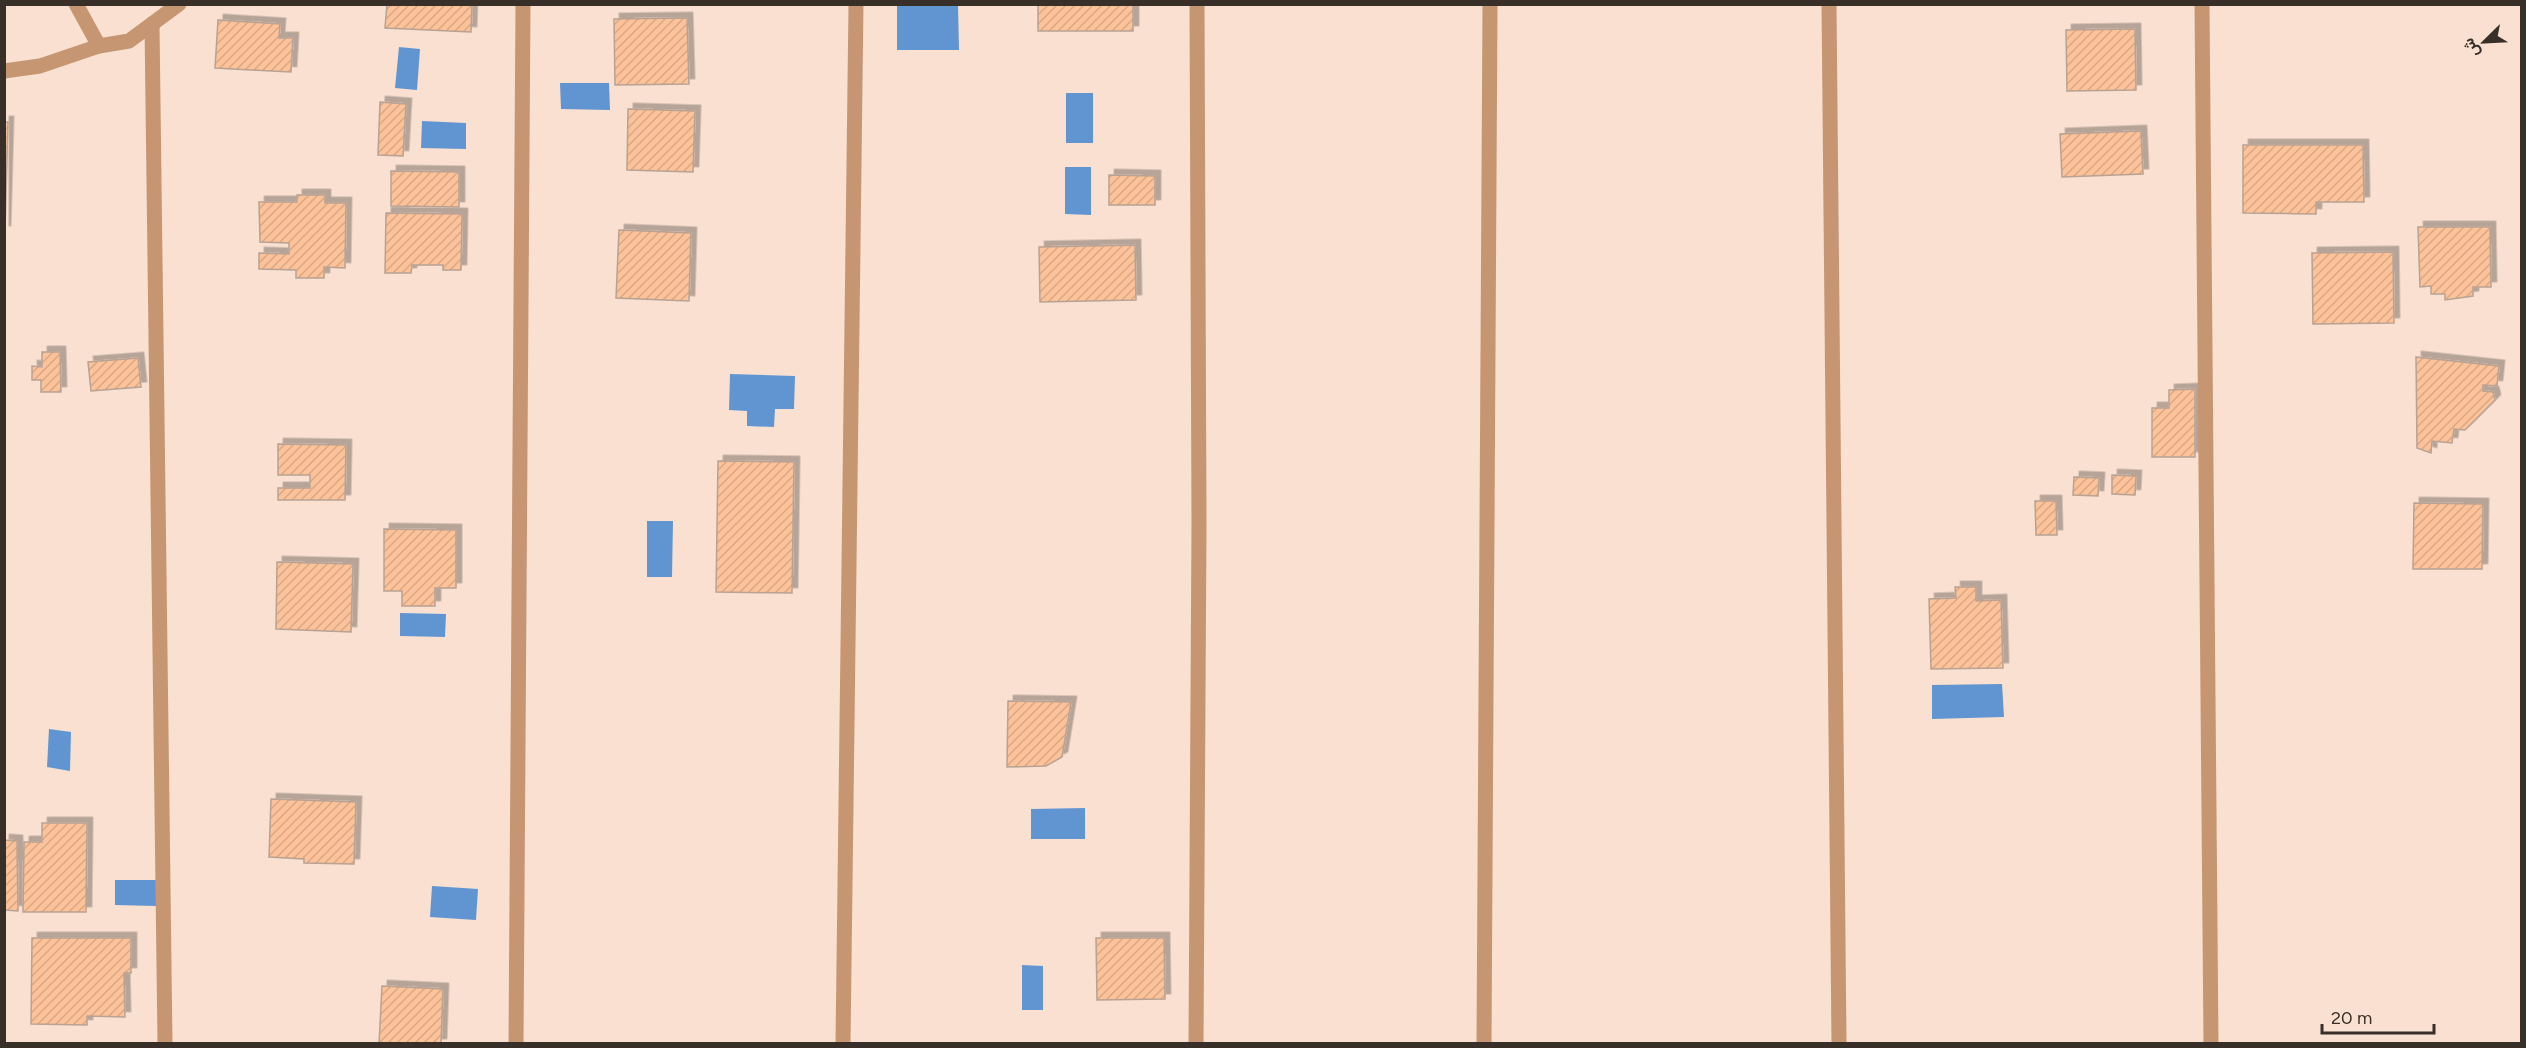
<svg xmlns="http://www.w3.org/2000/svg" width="2526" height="1048" viewBox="0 0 2526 1048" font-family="Figtree,Vazirmatn,sans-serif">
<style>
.water{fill:#6195d2}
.building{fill:url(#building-hatch);stroke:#b9a293;stroke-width:1.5;filter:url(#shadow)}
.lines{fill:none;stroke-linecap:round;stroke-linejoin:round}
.street{stroke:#c69673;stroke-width:15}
</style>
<defs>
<pattern id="building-hatch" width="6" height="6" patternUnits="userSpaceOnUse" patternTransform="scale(1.5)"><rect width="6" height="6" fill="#fcc299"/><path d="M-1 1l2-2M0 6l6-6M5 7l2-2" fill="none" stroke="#d9a784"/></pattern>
<filter id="shadow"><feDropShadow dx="5.5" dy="-5.5" stdDeviation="0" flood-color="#0004"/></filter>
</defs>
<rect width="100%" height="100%" fill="#f9e0d0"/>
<g class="water">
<polygon points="897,5 958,5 959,50 897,50"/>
<polygon points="399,47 420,49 417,90 395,88"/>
<polygon points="560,83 609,83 610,110 561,109"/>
<rect x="1066" y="93" width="27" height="50"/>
<polygon points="422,121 466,123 466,149 421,148"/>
<polygon points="1065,167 1091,167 1091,215 1065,214"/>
<polygon points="730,374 795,376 794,409 775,409 774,427 747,426 747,411 729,410"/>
<polygon points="647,521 673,521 672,577 647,577"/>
<polygon points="400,613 446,614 445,637 400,636"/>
<polygon points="2002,684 2004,717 1932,719 1932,685"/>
<polygon points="49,729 71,732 70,771 47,767"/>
<polygon points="1085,808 1085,839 1031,839 1031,809"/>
<polygon points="115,880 156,880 156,906 115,905"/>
<polygon points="432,886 478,889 476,920 430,917"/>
<polygon points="1022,965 1043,966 1043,1010 1022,1010"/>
</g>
<g class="building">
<polygon points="387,4 472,4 471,32 385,28"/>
<rect x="1038" y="4" width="95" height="27"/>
<polygon points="687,18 689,84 615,85 614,19"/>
<polygon points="218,20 280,24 279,38 293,38 291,72 215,68"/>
<polygon points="2135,29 2136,90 2067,91 2066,30"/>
<polygon points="380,102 406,104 403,156 378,155"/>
<polygon points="628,109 695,111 693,172 627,170"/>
<polygon points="4,122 8,122 5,231 4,231"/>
<polygon points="2141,131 2143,174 2062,177 2060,134"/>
<polygon points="2243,145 2363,145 2364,202 2316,202 2316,214 2243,213"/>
<polygon points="391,171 459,172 459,207 391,206"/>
<polygon points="1109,175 1155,176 1155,205 1109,205"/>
<polygon points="297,195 325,195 325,203 346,203 345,268 324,267 324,278 296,278 296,270 259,269 259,253 289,254 289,243 260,242 259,202 297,202"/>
<polygon points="386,213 462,214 461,270 443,270 443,265 412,265 411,273 385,273"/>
<polygon points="2418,227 2490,227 2491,287 2473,287 2473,296 2445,300 2445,294 2431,294 2431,286 2420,287"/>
<polygon points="619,230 691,233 689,301 616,298"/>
<polygon points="1135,245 1136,300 1040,302 1039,247"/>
<polygon points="2393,252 2394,323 2313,324 2312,253"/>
<polygon points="42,352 60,352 61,392 41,392 41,380 32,380 32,366 42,367"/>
<polygon points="2416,357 2499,366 2497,386 2483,385 2483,391 2493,392 2495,400 2465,430 2454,429 2452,443 2432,441 2431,453 2417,448"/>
<polygon points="138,358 141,387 91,391 88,362"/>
<polygon points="2195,389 2195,457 2152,457 2152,408 2169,408 2169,390"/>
<polygon points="278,444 346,445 345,500 278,500 278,488 310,488 310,475 278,475"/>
<polygon points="718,461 794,462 792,593 716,592"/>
<polygon points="2112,475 2136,476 2135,495 2112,494"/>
<polygon points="2074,477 2099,478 2098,496 2073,495"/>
<polygon points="2035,501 2056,501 2057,535 2036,535"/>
<polygon points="2414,503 2483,504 2482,569 2413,569"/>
<polygon points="384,529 456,530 456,588 435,588 435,606 402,606 402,591 384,591"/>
<polygon points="277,562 353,564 351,632 276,629"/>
<polygon points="1955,587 1976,587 1976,601 2001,600 2003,668 1931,669 1929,599 1956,598"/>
<polygon points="1008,701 1071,702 1062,757 1046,766 1007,767"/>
<polygon points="271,799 356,802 354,864 304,863 304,859 269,857"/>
<polygon points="42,823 87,823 86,912 23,912 24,842 42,842"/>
<polygon points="4,840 17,841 18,911 4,910"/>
<polygon points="32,938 131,938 131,973 124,973 125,1017 87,1016 87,1025 31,1024"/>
<polygon points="1096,938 1164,938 1165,999 1097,1000"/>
<polygon points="382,986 443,989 441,1044 379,1044"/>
</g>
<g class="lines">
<g class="street">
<polyline points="76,4 99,46"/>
<polyline points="1829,4 1839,1044"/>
<polyline points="2202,4 2211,1044"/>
<polyline points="152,24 165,1044"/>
<polyline points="4,71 40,66 99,46 129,41 179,4"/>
<polyline points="516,1044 523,4"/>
<polyline points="843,1044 856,4"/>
<polyline points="1196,1044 1199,524 1197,4"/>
<polyline points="1484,1044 1490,4"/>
</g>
</g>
<rect width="2526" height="1048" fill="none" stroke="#392f29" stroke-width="12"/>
<g transform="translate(2484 42) rotate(246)" stroke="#f9e0d0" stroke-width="4.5" paint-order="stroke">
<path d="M0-4.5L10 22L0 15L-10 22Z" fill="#392f29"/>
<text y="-9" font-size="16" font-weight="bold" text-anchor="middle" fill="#392f29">ش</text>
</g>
<path d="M2322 1024v9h112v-9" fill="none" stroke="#392f29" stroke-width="3"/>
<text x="2331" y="1024" font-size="18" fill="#392f29" stroke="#f9e0d0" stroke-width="4.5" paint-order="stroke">20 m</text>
</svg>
